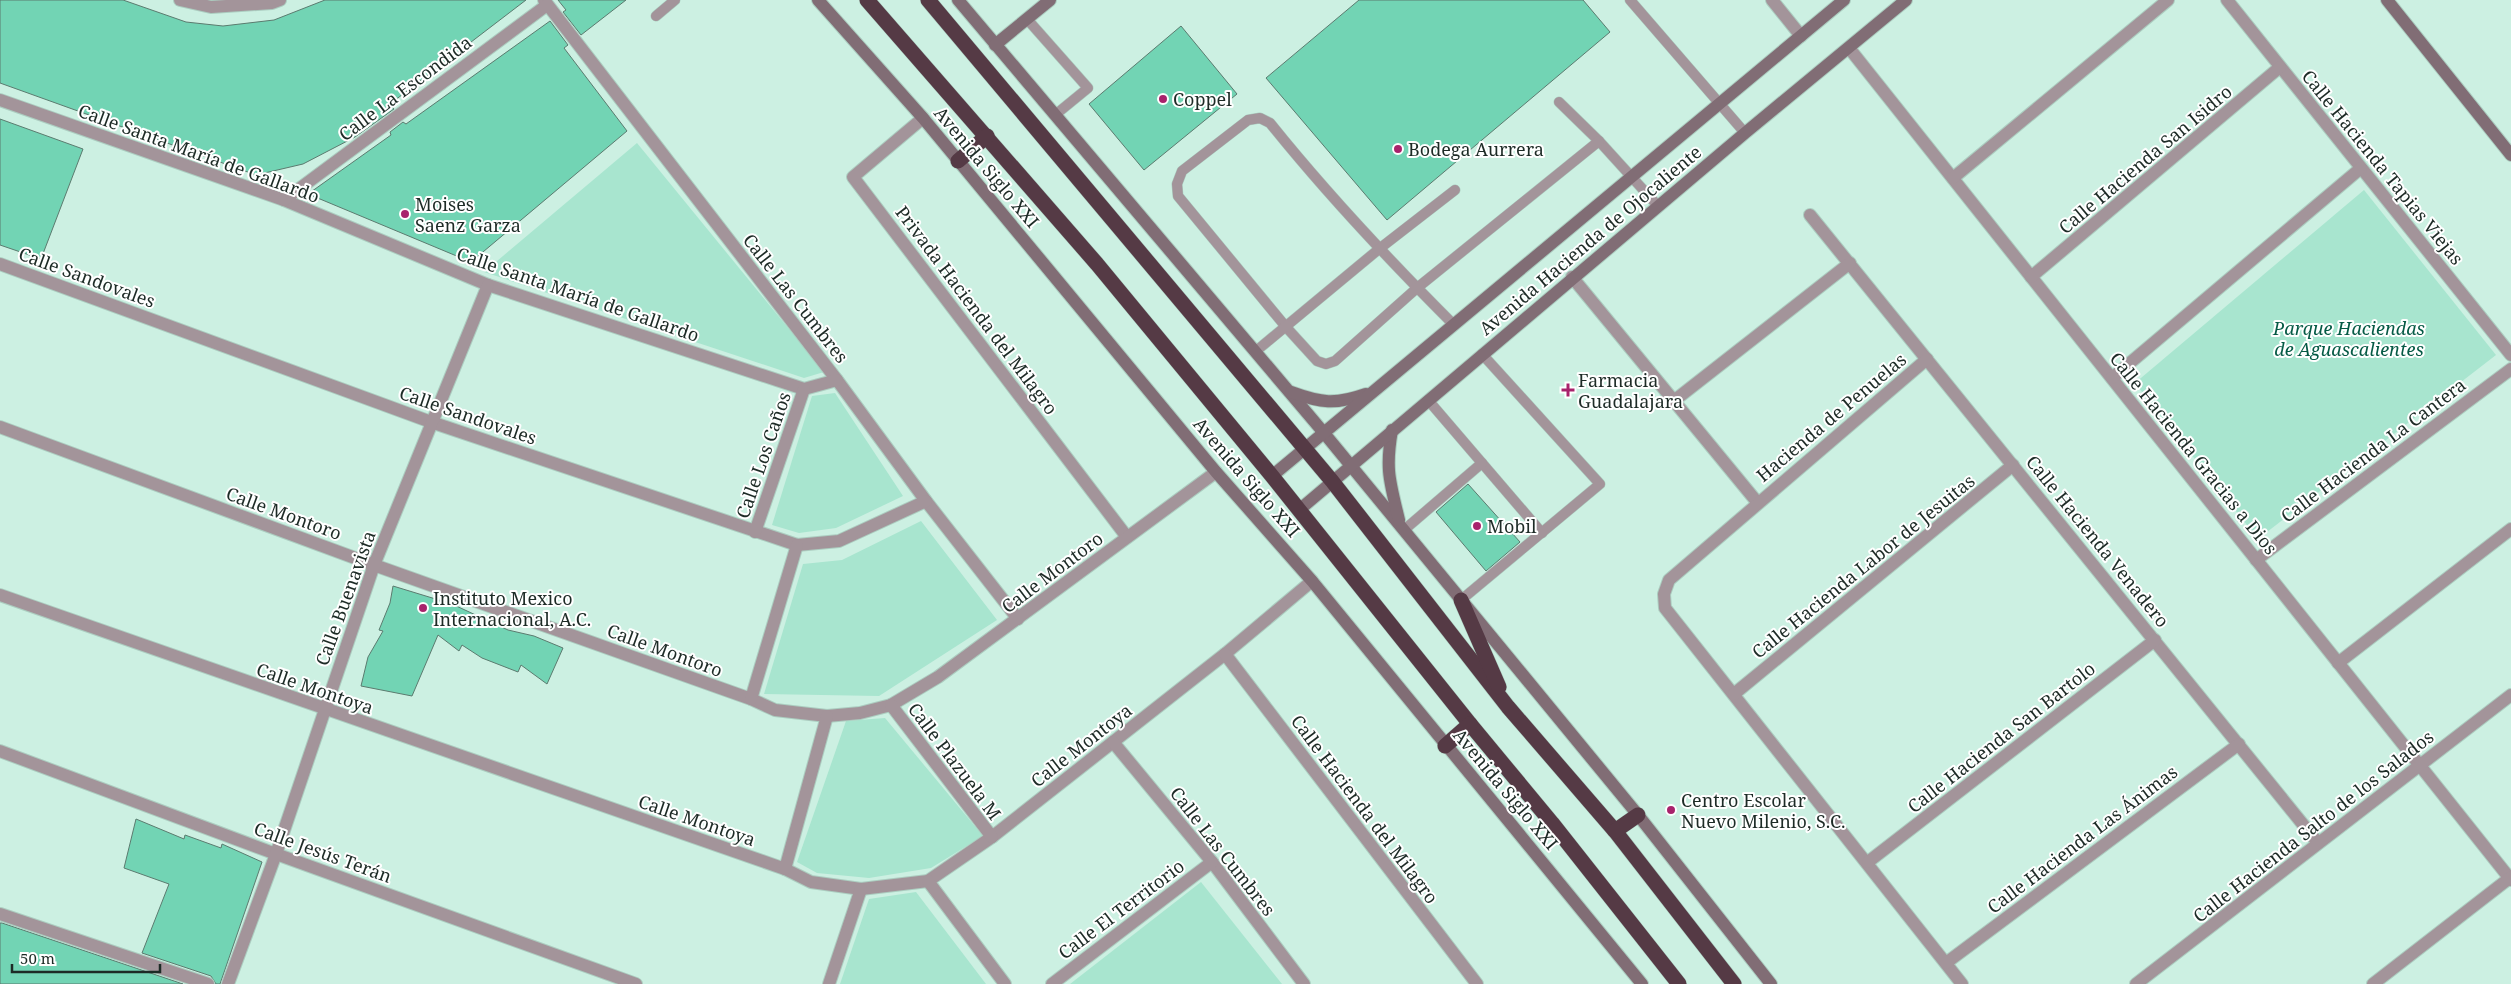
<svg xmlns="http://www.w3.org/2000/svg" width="2511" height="984" viewBox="0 0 2511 984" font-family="'Noto Serif',serif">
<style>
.green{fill:#a8e5cf}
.building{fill:#72d4b4;stroke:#5b7b6f}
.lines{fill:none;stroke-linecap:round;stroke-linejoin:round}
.lane-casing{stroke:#accdc0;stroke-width:11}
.street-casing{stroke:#accdc0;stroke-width:14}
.secondary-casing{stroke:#accdc0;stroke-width:14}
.highway-casing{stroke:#accdc0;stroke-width:16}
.lane{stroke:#a3949a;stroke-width:10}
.street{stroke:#a3949a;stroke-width:12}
.secondary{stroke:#816d75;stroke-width:12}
.highway{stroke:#553a45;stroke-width:15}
.poi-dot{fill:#a8226c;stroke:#fff;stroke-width:2}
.labels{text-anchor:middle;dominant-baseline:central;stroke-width:4;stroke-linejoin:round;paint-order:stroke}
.street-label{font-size:18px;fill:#1d2b26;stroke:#fff}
.poi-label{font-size:18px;fill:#1d2b26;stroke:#fff;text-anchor:start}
.park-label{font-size:18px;font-style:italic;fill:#055a45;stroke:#fff}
</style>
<rect width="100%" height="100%" fill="#ccf0e2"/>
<g class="green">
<polygon points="637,143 824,372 804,378 484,272"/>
<polygon points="2364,190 2496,355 2258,539 2135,383"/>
<polygon points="835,393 903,496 836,528 799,533 772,525 812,396"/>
<polygon points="921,521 997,620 879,696 764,694 803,564 842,560"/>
<polygon points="885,718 983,836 931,868 869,878 817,873 797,862 846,721"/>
<polygon points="1201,882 1282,984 1070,984"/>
<polygon points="916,892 986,984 840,984 869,899"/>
</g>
<g class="building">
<polygon points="0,0 123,0 186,22 223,26 274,20 325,0 526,0 390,104 394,109 355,137 303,164 256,175 0,83"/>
<polygon points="558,0 626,0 581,35 563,12 566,10"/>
<polygon points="1359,0 1583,0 1610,32 1387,220 1266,78"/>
<polygon points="550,21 568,45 564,48 627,131 471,262 308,194 391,135 390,132 403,122 406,124"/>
<polygon points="1181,26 1237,94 1144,170 1089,104"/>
<polygon points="0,119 83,149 41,259 0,245"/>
<polygon points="1468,484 1520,542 1486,571 1436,512"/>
<polygon points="393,586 452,604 508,630 534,636 563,648 547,684 521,665 518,672 482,658 462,645 459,651 438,635 412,696 361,686 368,657 383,631 379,630 390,603"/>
<polygon points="136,819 184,839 185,835 221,848 222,844 262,862 220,984 216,984 211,976 142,953 169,884 124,868"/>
<polygon points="0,923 2,923 183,984 0,984"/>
</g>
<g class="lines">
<g class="lane-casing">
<g id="lane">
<polyline points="1630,0 1745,133"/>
<polyline points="656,16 675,0"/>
<polyline points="1027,19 1088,88 1055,115"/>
<polyline points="1559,102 1599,141 1658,206"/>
<path d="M1454,325C1389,260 1327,194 1270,123L1260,118L1248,120L1182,171L1177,184L1178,196L1286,327L1317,361L1326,364L1335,361L1417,288L1599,141"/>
<polyline points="1256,351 1379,249 1455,190"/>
<polyline points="1428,400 1542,533"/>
<polyline points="1404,530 1482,463"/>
<polyline points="1461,600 1600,484 1482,354"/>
</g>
</g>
<g class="street-casing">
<g id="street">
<polyline points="180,0 211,7 272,3 280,0"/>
<polyline points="544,0 837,380 926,501 1018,619"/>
<polyline points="1772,0 1801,36"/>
<polyline points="2227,0 2511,355"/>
<polyline points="1849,48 2511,880"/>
<polyline points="0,100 284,200 488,285 804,389 837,380"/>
<polyline points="923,118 853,177 1127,537"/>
<polyline points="1953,178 2168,0"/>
<polyline points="284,200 547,5"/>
<polyline points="1810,215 2318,843"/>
<polyline points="0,264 431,422 797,545 839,541 926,501"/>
<polyline points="1572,277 1757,502"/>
<polyline points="2031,277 2280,67"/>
<polyline points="1927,359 1669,580 1664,594 1665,608 1962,984"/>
<polyline points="2112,378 2361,168"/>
<polyline points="1675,400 1850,263"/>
<polyline points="0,427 374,565 751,699 775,710 827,716 860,713 891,705 938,677 1216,472"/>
<polyline points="755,532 804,389"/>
<polyline points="2256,560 2511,369"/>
<polyline points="0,595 785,869 811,882 861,889 928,881 992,837 1225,654 1312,581"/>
<polyline points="1225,654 1477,984"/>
<polyline points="2338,663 2511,529"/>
<polyline points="1734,694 2013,465"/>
<polyline points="751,699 797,545"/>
<polyline points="891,705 992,837"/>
<polyline points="1113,742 1212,862 1304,984"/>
<polyline points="0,751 276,854 636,984"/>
<polyline points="1868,862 2155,640"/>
<polyline points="785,869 827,716"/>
<polyline points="928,881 1005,984"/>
<polyline points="0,914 208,984"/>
<polyline points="1946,963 2239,744"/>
<polyline points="228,984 276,854 374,565 488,285"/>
<polyline points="829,984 861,889"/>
<polyline points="1052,984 1212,862"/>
<polyline points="2136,984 2511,695"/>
<polyline points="2373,984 2511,877"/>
</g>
</g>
<g class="secondary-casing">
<g id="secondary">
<polyline points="818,0 923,118 1216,472 1312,581 1642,984"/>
<polyline points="958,0 1324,433 1638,815 1771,984"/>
<polyline points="2387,0 2511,155"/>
<polyline points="995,45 1050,0"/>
<path d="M1291,392C1321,403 1335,405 1366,394"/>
<path d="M1392,430C1385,470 1390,482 1399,520"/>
<polyline points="1272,476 1844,0"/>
<polyline points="1299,510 1745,133 1906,0"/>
</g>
</g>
<g class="highway-casing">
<g id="highway">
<polyline points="867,0 1097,264 1272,476 1470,724 1552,823 1679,984"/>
<polyline points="928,0 1332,481 1508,707 1615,831 1734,984"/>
<polyline points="958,161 987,136"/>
<polyline points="1461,600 1499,687"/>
<polyline points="1445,746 1470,724"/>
<polyline points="1615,831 1638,815"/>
</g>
</g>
<use href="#lane" class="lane"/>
<use href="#street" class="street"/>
<use href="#secondary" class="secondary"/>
<use href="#highway" class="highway"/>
</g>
<g class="poi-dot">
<circle cx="1163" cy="99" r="5"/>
<circle cx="1398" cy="149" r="5"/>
<circle cx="405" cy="214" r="5"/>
<path d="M1565.5 382.5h5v5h5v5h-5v5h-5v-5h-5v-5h5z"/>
<circle cx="1477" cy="526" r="5"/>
<circle cx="423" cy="608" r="5"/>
<circle cx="1671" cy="810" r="5"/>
</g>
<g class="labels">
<g class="street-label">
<text transform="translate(405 88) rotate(-37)">Calle La Escondida</text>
<text transform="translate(199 153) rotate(20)">Calle Santa María de Gallardo</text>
<text transform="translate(2145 159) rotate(-40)">Calle Hacienda San Isidro</text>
<text transform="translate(987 167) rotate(50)">Avenida Siglo XXI</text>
<text transform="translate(2383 167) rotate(51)">Calle Hacienda Tapias Viejas</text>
<text transform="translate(1590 240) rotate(-40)">Avenida Hacienda de Ojocaliente</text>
<text transform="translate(87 277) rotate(20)">Calle Sandovales</text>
<text transform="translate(578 294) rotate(19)">Calle Santa María de Gallardo</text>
<text transform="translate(796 298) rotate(52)">Calle Las Cumbres</text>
<text transform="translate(977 310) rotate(53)">Privada Hacienda del Milagro</text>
<text transform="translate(468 415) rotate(19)">Calle Sandovales</text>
<text transform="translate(1831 417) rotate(-40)">Hacienda de Penuelas</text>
<text transform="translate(2373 450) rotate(-37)">Calle Hacienda La Cantera</text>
<text transform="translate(2194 453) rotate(51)">Calle Hacienda Gracias a Dios</text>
<text transform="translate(763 455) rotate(-71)">Calle Los Caños</text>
<text transform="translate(1247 477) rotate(49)">Avenida Siglo XXI</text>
<text transform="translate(284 513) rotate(20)">Calle Montoro</text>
<text transform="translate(2098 541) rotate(51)">Calle Hacienda Venadero</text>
<text transform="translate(1863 566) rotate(-39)">Calle Hacienda Labor de Jesuitas</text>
<text transform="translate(1052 572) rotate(-37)">Calle Montoro</text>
<text transform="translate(345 598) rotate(-70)">Calle Buenavista</text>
<text transform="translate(665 650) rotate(20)">Calle Montoro</text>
<text transform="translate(315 688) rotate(19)">Calle Montoya</text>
<text transform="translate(2001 737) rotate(-38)">Calle Hacienda San Bartolo</text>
<text transform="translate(1081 745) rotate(-38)">Calle Montoya</text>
<text transform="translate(955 761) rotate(53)">Calle Plazuela M</text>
<text transform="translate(1506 789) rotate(50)">Avenida Siglo XXI</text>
<text transform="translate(1365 809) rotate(53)">Calle Hacienda del Milagro</text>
<text transform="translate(697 820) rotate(19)">Calle Montoya</text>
<text transform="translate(2313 826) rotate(-38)">Calle Hacienda Salto de los Salados</text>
<text transform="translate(2082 839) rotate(-37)">Calle Hacienda Las Ánimas</text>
<text transform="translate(1223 851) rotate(52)">Calle Las Cumbres</text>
<text transform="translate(323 852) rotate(20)">Calle Jesús Terán</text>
<text transform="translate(1121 909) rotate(-37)">Calle El Territorio</text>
</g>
<g class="poi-label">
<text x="1173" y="99">Coppel</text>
<text x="1408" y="149">Bodega Aurrera</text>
<text x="415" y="204">Moises<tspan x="415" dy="21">Saenz Garza</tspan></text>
<text x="1578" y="380">Farmacia<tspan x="1578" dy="21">Guadalajara</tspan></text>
<text x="1487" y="526">Mobil</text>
<text x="433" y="598">Instituto Mexico<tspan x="433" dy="21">Internacional, A.C.</tspan></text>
<text x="1681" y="800">Centro Escolar<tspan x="1681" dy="21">Nuevo Milenio, S.C.</tspan></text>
</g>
<g class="park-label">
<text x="2349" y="328">Parque Haciendas<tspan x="2349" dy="21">de Aguascalientes</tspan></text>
</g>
</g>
<path d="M12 964v8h148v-8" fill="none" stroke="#1d2b26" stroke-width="2.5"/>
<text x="20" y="964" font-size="15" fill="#1d2b26" stroke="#ffffff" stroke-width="4" paint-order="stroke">50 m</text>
</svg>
